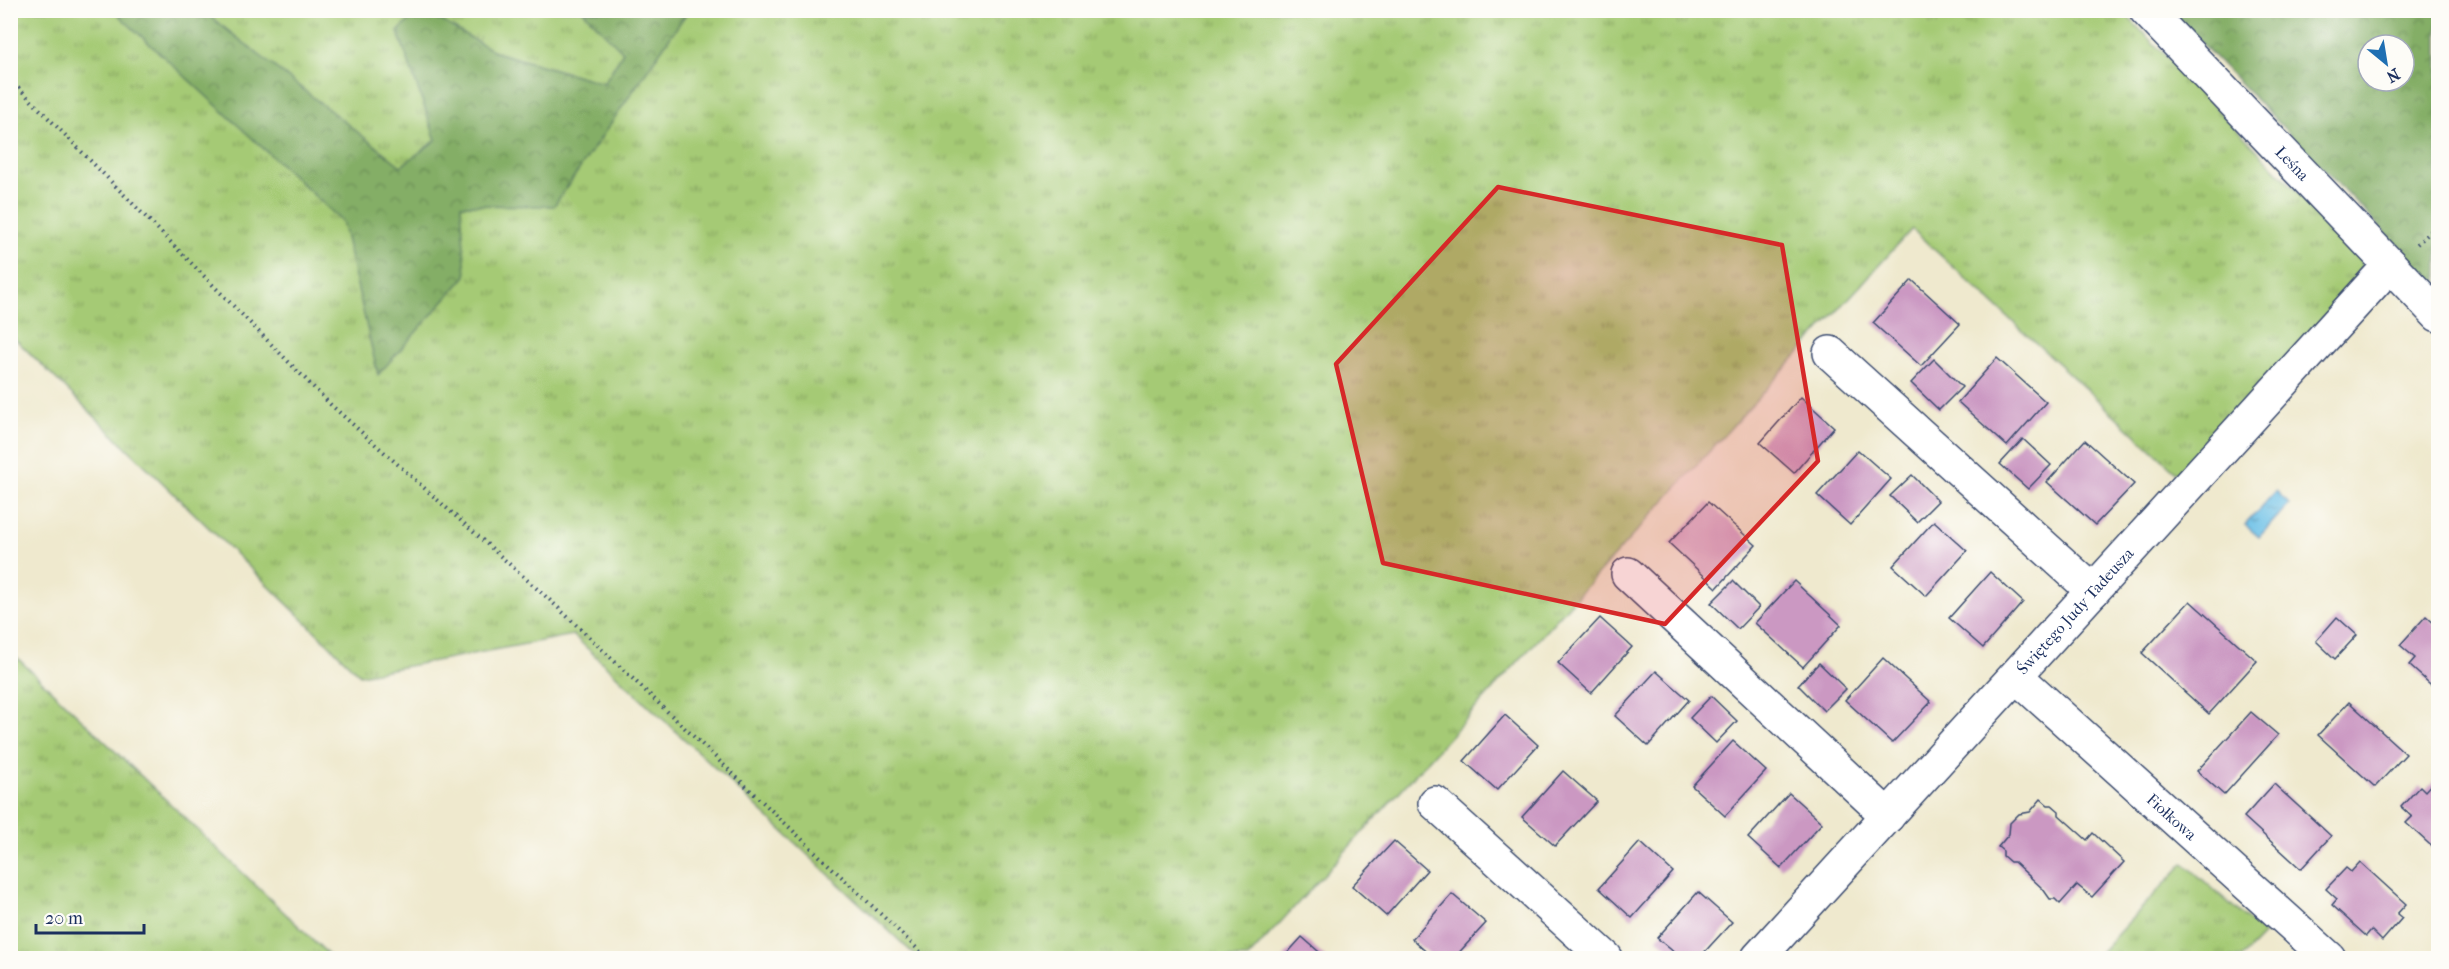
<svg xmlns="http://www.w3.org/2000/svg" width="2449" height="969" viewBox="0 0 2449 969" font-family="'IM FELL French Canon',serif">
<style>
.grass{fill:url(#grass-tufts);stroke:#607c69;stroke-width:1.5}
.forest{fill:url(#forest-crowns);stroke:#506e62;stroke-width:1.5;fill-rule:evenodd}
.water{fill:url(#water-ripples);stroke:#4278a2;stroke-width:1.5}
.building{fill:#cb98c2}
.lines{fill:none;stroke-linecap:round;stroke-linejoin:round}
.minor-casing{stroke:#3b4b6f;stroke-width:36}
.path{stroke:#3b4b6f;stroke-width:4;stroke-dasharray:1.5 4.5;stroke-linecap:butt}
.minor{stroke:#fff;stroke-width:33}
.marked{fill:#d62828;fill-opacity:0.2;stroke:#d62828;stroke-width:4.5;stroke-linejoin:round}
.labels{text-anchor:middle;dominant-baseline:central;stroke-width:4.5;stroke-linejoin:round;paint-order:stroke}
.street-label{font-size:16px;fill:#1b2f5e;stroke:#fdfcf7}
</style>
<defs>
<pattern id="grass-tufts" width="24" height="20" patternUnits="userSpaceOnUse" patternTransform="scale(1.5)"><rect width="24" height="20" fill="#a5ca74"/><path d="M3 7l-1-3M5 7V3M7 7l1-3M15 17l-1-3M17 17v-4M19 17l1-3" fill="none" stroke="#86a462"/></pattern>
<pattern id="forest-crowns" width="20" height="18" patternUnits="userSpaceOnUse" patternTransform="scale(1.5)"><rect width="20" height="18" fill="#84ae66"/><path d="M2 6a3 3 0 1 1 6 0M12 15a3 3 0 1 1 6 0" fill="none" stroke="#6b8e57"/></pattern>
<pattern id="water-ripples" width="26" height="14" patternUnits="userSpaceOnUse" patternTransform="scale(1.5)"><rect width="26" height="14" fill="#6ac0e7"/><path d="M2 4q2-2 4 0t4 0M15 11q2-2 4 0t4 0" fill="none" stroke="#569cbe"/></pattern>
</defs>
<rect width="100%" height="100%" fill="#fdfcf7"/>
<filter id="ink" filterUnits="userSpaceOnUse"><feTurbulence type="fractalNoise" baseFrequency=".0167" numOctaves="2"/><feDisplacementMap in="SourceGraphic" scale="12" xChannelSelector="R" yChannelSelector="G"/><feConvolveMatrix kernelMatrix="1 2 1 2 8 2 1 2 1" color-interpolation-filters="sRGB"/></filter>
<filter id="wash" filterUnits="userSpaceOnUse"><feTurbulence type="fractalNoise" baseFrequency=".008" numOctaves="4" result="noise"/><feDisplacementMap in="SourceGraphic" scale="24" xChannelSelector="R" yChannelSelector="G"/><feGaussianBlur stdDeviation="1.35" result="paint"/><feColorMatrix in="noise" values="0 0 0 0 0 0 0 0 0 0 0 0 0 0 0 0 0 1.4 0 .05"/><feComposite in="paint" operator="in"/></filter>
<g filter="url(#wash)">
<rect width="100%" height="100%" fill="#efe9ce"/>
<g class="grass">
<polygon points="11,10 2122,11 2361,257 2363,276 2177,473 1912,229 1248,958 918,958 573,635 360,675 11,335"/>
<polygon points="10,652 11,652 332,958 11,958"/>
<polygon points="2184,863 2264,934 2241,958 2095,958"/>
</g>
<g class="forest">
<polygon points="114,11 203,11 401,166 436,140 398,32 418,11 425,11 495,52 604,83 623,52 583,11 688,11 554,206 461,205 466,276 378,375 342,221"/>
<path d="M2170,11H2438V287ZM2368,45H2404V81H2368Z"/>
</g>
<polygon class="water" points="2276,491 2289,504 2259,537 2245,525"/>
<g id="blocks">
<g class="building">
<polygon points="1912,280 1960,324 1921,366 1873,323"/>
<polygon points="1997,358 2046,402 2007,446 1958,402"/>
<polygon points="1934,359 1962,387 1939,410 1911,383"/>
<polygon points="1801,397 1834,427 1794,473 1760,443"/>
<polygon points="2023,439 2051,465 2028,489 2000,464"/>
<polygon points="2085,440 2134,484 2095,525 2047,482"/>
<polygon points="1858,450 1891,479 1850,525 1817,495"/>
<polygon points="1912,475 1938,501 1917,522 1890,496"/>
<polygon points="1708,502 1756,545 1717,588 1669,543"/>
<polygon points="1934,521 1967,551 1926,596 1893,566"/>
<polygon points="1990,572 2023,602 1983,648 1949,618"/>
<polygon points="1733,581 1759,607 1738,629 1711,603"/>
<polygon points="1794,581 1841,625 1803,667 1755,623"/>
<polygon points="2190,601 2257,661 2209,714 2142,653"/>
<polygon points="2426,616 2438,627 2438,691 2409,665 2415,658 2400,645"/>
<polygon points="2337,617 2357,635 2335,659 2316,641"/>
<polygon points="1600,618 1632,647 1591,693 1558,663"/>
<polygon points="1883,658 1931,702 1892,743 1845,700"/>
<polygon points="1819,663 1846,689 1824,711 1798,685"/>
<polygon points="1656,671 1689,700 1648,746 1615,716"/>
<polygon points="1711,696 1737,721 1716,743 1690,718"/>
<polygon points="2349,702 2406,754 2375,787 2318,735"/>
<polygon points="2251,712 2278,735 2224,795 2197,771"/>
<polygon points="1505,715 1538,745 1497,790 1464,761"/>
<polygon points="1733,741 1766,771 1725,816 1692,786"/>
<polygon points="1563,771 1597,801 1555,846 1522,817"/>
<polygon points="2435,780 2438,783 2438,852 2406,823 2412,817 2401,807 2420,786 2425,791"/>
<polygon points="2274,784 2331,836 2301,869 2244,817"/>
<polygon points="1789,793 1822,823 1781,868 1748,838"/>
<polygon points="2041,799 2048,805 2052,805 2059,811 2059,815 2087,840 2093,833 2124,862 2092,897 2077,885 2060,904 2055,899 2050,899 2043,889 2014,862 2010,862 2003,856 2003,851 1998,847 2009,834 2010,823 2019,814 2030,812"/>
<polygon points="1394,841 1427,870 1386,916 1352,886"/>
<polygon points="1640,842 1673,872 1632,918 1599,888"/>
<polygon points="2360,862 2406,904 2397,914 2402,918 2382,941 2371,930 2366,936 2332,905 2337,899 2326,889 2346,868 2351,872"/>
<polygon points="1698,892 1732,922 1699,958 1681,958 1657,938"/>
<polygon points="1452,894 1486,923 1454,958 1433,958 1412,939"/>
<polygon points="1302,937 1326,958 1283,958"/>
</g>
</g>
</g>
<g filter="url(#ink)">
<use href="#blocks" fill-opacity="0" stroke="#3b4b6f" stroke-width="1.5"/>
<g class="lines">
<g class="minor-casing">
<g id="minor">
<path id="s1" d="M2146,10L2438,315"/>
<polyline points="1830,353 2093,591"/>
<polyline points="1628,574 1888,816"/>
<path id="s2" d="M2016,676L2329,958"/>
<polyline points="1435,803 1606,958"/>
<path id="s3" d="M1758,958L2390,265"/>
</g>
</g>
<g class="path">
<polyline points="10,79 330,404 552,602 927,958"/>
<polyline points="2417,244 2438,225"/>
</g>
<use href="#minor" class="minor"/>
</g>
</g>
<path class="marked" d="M1498,187L1782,245L1818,461L1665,624L1383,563L1336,364Z"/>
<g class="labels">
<g class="street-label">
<text stroke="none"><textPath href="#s1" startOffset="212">Leśna</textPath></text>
<text stroke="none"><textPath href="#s3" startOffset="470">Świętego Judy Tadeusza</textPath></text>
<text stroke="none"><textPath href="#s2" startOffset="210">Fiołkowa</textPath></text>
</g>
</g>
<rect width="2449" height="969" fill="none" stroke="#fdfcf7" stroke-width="36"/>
<g transform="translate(2386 63) rotate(150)"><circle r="28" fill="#fdfcf7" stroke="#a3aaba" stroke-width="1.5"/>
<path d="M0-4.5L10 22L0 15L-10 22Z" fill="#1f6fb2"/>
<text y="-9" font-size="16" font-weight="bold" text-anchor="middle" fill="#1b2f5e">N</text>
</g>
<path d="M36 924v9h108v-9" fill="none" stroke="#1b2f5e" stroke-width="3"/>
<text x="45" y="924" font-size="18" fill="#1b2f5e" stroke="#fdfcf7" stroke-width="4.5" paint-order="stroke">20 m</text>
</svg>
